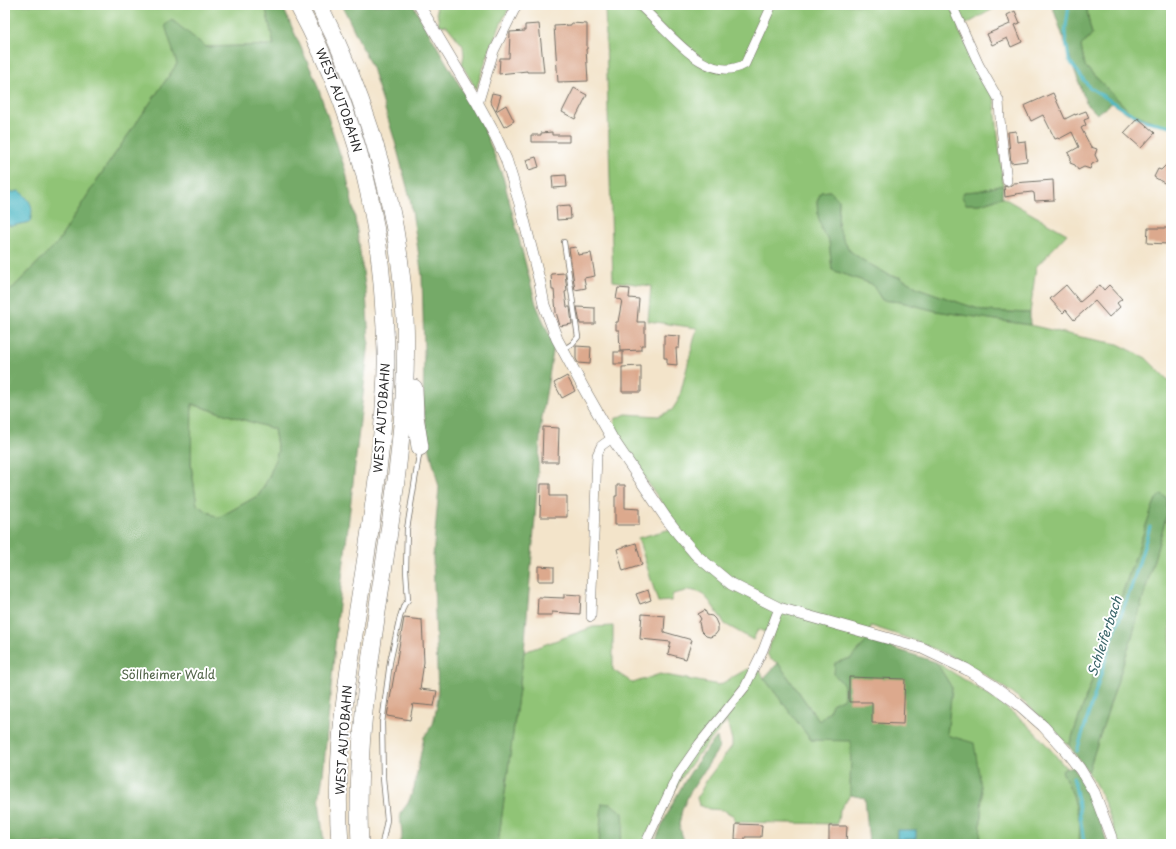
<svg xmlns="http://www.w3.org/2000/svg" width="1176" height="849" viewBox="0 0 1176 849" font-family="'Playpen Sans',sans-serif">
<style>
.green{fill:#90c476;stroke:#5e7850}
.forest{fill:#74aa67;stroke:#506a49;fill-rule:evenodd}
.water{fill:#48b6c2;stroke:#3a7076}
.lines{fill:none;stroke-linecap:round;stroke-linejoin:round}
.stream{stroke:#48b6c2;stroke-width:3}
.building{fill:#dca98d}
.service-casing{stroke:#716c63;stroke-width:6}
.minor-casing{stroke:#716c63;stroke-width:10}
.tertiary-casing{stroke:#716c63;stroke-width:12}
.motorway-casing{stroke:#716c63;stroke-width:18}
.service{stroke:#fff;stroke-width:4.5}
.minor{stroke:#fff;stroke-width:9}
.tertiary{stroke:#fff;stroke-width:11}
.motorway{stroke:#fff;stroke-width:17}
.labels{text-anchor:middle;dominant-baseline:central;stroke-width:4;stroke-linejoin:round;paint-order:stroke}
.street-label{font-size:12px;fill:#2b2b2b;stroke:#fff}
.park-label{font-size:12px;fill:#4e6145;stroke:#fff}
.water-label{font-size:13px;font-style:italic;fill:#376367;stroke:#fff}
</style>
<rect width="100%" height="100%" fill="#fff"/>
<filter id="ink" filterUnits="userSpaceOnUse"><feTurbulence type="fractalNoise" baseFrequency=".025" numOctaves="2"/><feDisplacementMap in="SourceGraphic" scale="8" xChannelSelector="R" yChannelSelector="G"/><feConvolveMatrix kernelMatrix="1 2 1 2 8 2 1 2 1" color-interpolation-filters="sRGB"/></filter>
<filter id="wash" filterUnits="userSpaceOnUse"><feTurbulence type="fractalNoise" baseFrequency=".012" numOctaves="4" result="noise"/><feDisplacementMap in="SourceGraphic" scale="16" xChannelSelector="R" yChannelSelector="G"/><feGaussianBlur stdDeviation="0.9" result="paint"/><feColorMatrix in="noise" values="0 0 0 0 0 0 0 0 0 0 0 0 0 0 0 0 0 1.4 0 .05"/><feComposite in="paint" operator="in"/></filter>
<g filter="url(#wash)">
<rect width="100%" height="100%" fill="#f3e4ca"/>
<g class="green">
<polygon points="5,5 265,5 274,45 206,47 172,21 177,64 97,180 58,242 5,296"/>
<path d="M436,5H511C495,31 486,61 476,89L462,65L464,55L463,46L447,26L439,25Z"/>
<path d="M605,5H1000L958,29L994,95L1003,185L978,191L964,192L966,204H980L1002,197L1067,234L1036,267L1030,313L985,311L963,304L918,288L899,277L891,276L864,261L850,251L843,239L838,226L839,200L830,191L821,192L817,202L823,233L829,241L832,270L872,284L882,300L901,302L936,311L1030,325L1081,337L1118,344L1146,358L1170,382L1171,844H1118C1111,818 1103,794 1088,772L1131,640L1167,514V498L1156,499L1150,514L1069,746C1054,732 1041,716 1025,703C976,664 931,645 871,626L868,640L851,658L835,663V674L844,685V698L832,704L829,712L819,721L778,663L770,659L767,653L773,636L758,629L753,640L725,624L710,602L702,593L690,590L673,594L671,601L658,602L638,538L678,527L615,434L614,426L615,419L626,414L659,416L672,410L679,399L697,328L648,321L651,286L613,281Z"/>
<polygon points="1086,5 1171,5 1171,126 1157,123 1130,112 1085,66 1081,46 1092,34 1090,27"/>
<polygon points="191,404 274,429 278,451 269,477 259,495 218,518 197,505 191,465"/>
<path d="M613,626V670L633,683L660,674L719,685L747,669L760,671L764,678L811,740H851L850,795L840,810L837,824L735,822L734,816L723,810L709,809L699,805L697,798L708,778L732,746V740L727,721C711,740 694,758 681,779C669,800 660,822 651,844H619L624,825L602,803L599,844H498L524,652L593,627Z"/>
<path d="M936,662C963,679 992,696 1017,716C1036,731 1051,750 1066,768L1062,771L1073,795L1080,823L1079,844H980L982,793L947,735L952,688Z"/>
</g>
<g class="forest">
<path d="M265,5H282L316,81L346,172L355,218L366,292L369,342L337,623L323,775L319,800L324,844H5V296L58,242L97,180L177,64L165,25L172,20L206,47L274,45ZM192,404L274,429L278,451L269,477L259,495L218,518L197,505L191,465Z"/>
<polygon points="342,5 413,5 482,124 503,177 536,304 554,346 541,424 535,518 524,652 498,844 399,844 402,835 400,814 408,803 414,788 424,737 433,724 436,710 438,696 437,668 433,557 439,487 429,447 423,407 424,350 422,276 410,198 394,138 372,68"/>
<polygon points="1052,5 1086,5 1090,27 1092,34 1081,46 1085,66 1130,112 1129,114 1112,103 1097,114 1086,103"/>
<polygon points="1003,185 1002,197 980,204 966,204 962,197 964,192 978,191"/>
<polygon points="830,191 839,200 838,226 843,239 850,251 864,261 891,276 899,277 918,288 963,304 985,311 1030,313 1030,325 936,311 901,302 882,300 872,284 832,270 829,241 823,233 818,216 817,202 821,192"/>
<polygon points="1161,494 1167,498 1167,514 1131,640 1088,772 1069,746 1150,514 1156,499"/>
<polygon points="868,640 936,662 952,688 947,735 974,743 982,793 980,844 869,844 865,798 850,795 851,741 811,740 764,678 778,663 819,721 829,712 832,704 844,698 844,685 834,674 835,663 851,658"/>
<path d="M717,737L719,748L689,794L682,810L679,825L684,841L687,844H654C670,806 689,768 717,737Z"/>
<path d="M1073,766C1089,792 1100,814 1107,844H1079L1080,823L1073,795L1062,771L1066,768Z"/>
<polygon points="602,803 611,804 623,813 624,825 619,844 599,844"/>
</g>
<g class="water">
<path d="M19,191C32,201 34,207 30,222L11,226L5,224V196L9,193Z"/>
<rect x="897" y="830" width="19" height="9"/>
</g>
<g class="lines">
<g class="stream">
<polyline points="1069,5 1065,34 1069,60 1089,87 1125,110 1146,121 1171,126"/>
<polyline points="1077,751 1112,639 1132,585 1150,527"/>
<polyline points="1073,777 1078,799 1084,844"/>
</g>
</g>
<g id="blocks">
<g class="building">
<polygon points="1015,11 1020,23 1015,25 1022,42 1011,47 1007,38 992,45 987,34 1010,24 1007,15"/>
<polygon points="571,23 587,24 587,49 586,49 588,81 558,82 554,26 571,25"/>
<polygon points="539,24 544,72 527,72 527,71 499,74 500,58 509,58 510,32 525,31 525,25"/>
<polygon points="574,88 587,95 575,119 562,112"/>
<polygon points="492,93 501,95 496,111 506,105 514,121 504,127 490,101"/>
<polygon points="1053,93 1065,119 1075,114 1075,115 1086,111 1089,118 1084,120 1086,125 1081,128 1091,147 1097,149 1095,155 1098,161 1092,164 1090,169 1084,167 1078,170 1075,165 1070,163 1071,158 1068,153 1079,147 1072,132 1059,139 1058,138 1055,139 1043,115 1031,121 1024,106"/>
<polygon points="1138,118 1155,133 1141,148 1124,133"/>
<polygon points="1016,131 1017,142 1025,141 1027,161 1011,163 1008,132"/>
<polygon points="552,132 552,135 569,135 569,142 531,142 531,135 541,135 541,133"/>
<polygon points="536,157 539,167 529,170 526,160"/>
<polygon points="1171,160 1171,187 1154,177 1158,169 1161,170"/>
<polygon points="566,175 567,187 553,188 552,176"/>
<polygon points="1053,180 1054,200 1035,201 1034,193 1032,192 1015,194 1016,195 1005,197 1004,186 1008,187 1014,183"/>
<polygon points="570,205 571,219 557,220 556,206"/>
<polygon points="1148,228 1169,228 1168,244 1147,243"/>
<polygon points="576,247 578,255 591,253 595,276 584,278 586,288 575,290 569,248"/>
<polygon points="565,273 567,291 565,292 567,307 570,307 572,324 560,326 556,312 554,290 552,290 551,274"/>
<polygon points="1066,285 1080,302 1100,285 1104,290 1109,285 1122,299 1117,303 1120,307 1109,317 1095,301 1074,320 1066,310 1063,313 1050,299"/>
<polygon points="618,288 630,289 629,298 639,299 637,322 645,322 645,345 641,345 641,350 620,351 619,330 616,330 616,322 618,322 622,300 616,299"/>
<polygon points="577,307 595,308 595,324 580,324"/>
<polygon points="664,335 680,336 679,348 676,348 677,365 667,364 667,358 664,358"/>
<polygon points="576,346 591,347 590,364 578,363 576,359"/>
<rect x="614" y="352" width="9" height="12"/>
<polygon points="641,366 641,392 622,392 622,367"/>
<polygon points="567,376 575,391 562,398 554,383"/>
<polygon points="543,427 559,428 558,462 542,462"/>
<polygon points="541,484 550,484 550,496 567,496 567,517 540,517"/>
<polygon points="617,485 625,485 625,508 639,509 639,525 615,525 615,496 617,496"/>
<polygon points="636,543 642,565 623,571 617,549"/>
<polygon points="538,566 554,567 554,581 538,581"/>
<polygon points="648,590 651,600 640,604 636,594"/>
<polygon points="564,594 581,595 580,614 552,612 552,615 537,615 538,597 564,598"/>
<polygon points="705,610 707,615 712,616 715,619 718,626 718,631 715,635 710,637 706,636 701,631 700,627 699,622 701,619 698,614"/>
<polygon points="642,614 665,616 664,632 692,640 686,659 668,654 671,642 640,639"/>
<polygon points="404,618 422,620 424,662 420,689 437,691 434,706 413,704 410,720 387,716"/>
<polygon points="849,677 905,679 903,724 872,723 872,702 849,702"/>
<polygon points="736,824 762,825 761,837 745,837 745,840 735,839"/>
<polygon points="829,826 847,826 846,844 829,844"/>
</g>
</g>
</g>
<g filter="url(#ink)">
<use href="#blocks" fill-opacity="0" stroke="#716c63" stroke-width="1"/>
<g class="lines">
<g class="service-casing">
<g id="service">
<polyline points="563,350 572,344 578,337 564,242"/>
<polyline points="382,844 387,820 383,778 382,723 390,662 400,617 404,605 408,600 406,570 407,529 420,449"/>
</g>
</g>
<g class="minor-casing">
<g id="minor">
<path d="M639,5C666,27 705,87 745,64L772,5"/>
<polyline points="952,5 979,65 999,100 1000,119 1007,181"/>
<polyline points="478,104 494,51 517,5"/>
<polyline points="591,617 597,455 601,446 612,438"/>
<polyline points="645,844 678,774 699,744 745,687 763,650 779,608"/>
</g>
</g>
<g class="tertiary-casing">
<polyline id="tertiary" points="419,5 478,104 495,135 506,159 520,204 540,283 544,305 557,339 583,387 612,438 666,518 680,536 696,555 731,584 779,608 922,648 966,669 992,685 1017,703 1043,726 1066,751 1080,769 1094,792 1111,837 1112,844"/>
</g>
<g class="motorway-casing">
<g id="motorway">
<path id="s1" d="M298,5C330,65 356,131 370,198C378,236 382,275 384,313C386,339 387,365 385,391C382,451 373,511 364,570C350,661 333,752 340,844"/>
<path d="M319,5C369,103 399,208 405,318C407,363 404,410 399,455C385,586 353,711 360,844"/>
<polyline points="414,388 415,416 420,447"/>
</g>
</g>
<use href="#service" class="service"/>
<use href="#minor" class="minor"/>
<use href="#tertiary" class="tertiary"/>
<use href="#motorway" class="motorway"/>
</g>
</g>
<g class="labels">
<g class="street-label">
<text stroke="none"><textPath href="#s1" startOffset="104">WEST AUTOBAHN</textPath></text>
<text transform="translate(381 418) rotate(-86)">WEST AUTOBAHN</text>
<text transform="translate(343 740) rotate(-86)">WEST AUTOBAHN</text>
</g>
<g class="park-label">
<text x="168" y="674">Söllheimer Wald</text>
</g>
<g class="water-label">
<text transform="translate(1104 636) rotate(-72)">Schleiferbach</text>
</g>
</g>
<rect width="1176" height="849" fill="none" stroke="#fff" stroke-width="20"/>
</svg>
